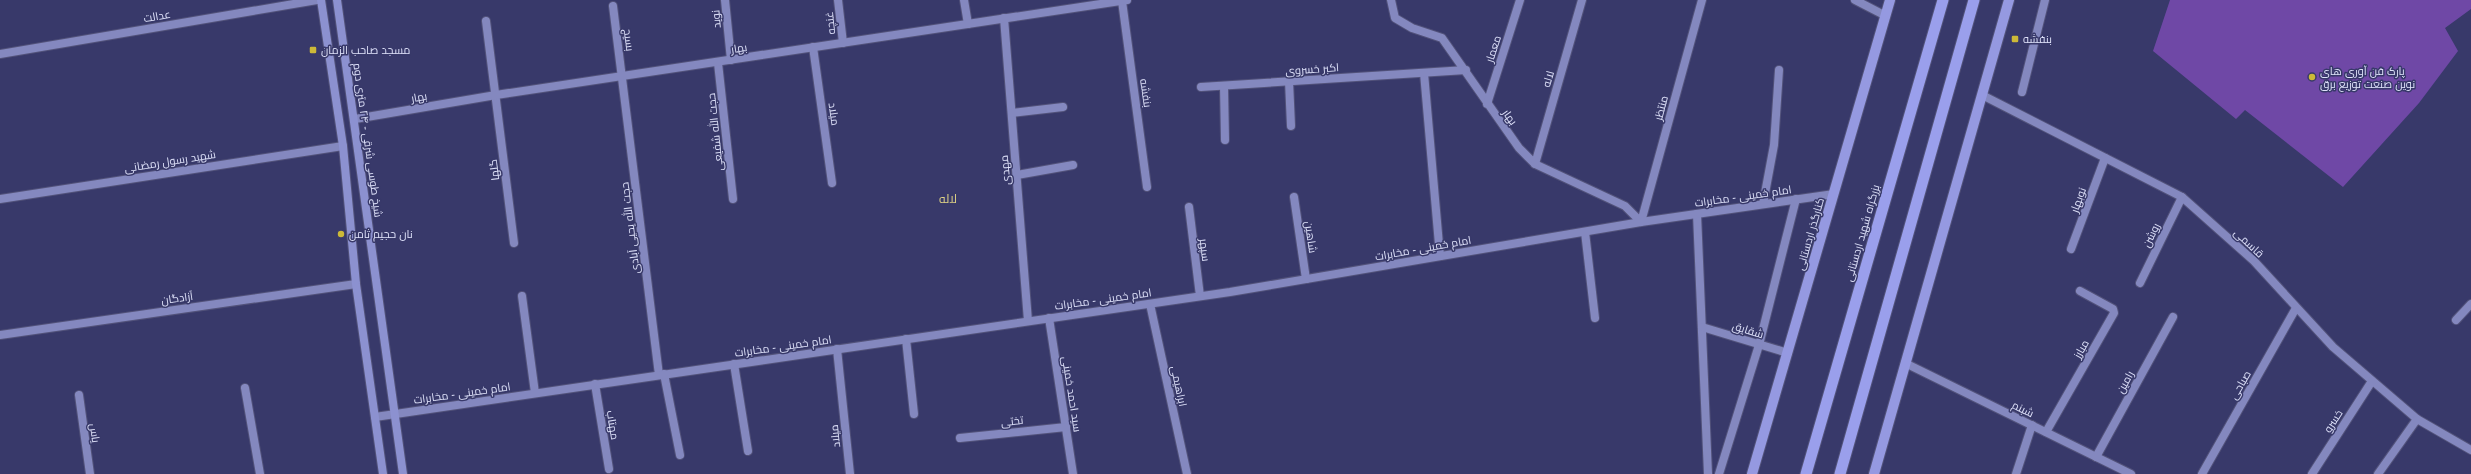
<svg xmlns="http://www.w3.org/2000/svg" width="2471" height="474" viewBox="0 0 2471 474" font-family="Arial,Cairo,sans-serif">
<style>
.building{fill:#6f48a6}
.lines{fill:none;stroke-linecap:round;stroke-linejoin:round}
.service-casing{stroke:#52527a;stroke-width:10}
.minor-casing{stroke:#52527a;stroke-width:10}
.secondary-casing{stroke:#52527a;stroke-width:10}
.primary-casing{stroke:#52527a;stroke-width:12}
.trunk-casing{stroke:#52527a;stroke-width:13}
.service{stroke:#8488bf;stroke-width:8}
.minor{stroke:#8488bf;stroke-width:8}
.secondary{stroke:#8c91d0;stroke-width:8}
.primary{stroke:#9599e1;stroke-width:10}
.trunk{stroke:#9a9fec;stroke-width:11}
.poi-dot{fill:#ccb938;stroke:#38396a;stroke-width:1.5}
.labels{text-anchor:middle;dominant-baseline:central;stroke-width:3;stroke-linejoin:round;paint-order:stroke}
.street-label{font-size:11px;fill:#dfe2fa;stroke:#38396a}
.poi-label{font-size:11px;fill:#dfe2fa;stroke:#38396a;text-anchor:start}
.neighbourhood-label{font-size:12px;fill:#dfd385;stroke:#38396a}
</style>
<rect width="100%" height="100%" fill="#38396a"/>
<polygon class="building" points="2170,0 2471,0 2471,9 2445,28 2458,51 2419,103 2343,187 2245,110 2236,119 2153,51"/>
<g class="lines">
<g class="service-casing">
<polyline id="service" points="1585,232 1595,318"/>
</g>
<g class="minor-casing">
<g id="minor">
<polyline points="725,0 731,60"/>
<polyline points="838,0 843,43"/>
<polyline points="964,0 968,24"/>
<polyline points="1391,0 1395,18 1412,28 1442,38 1519,148 1535,164 1625,206 1641,222 1702,0"/>
<polyline points="1855,0 1886,16"/>
<polyline points="1122,1 1147,187"/>
<polyline points="613,6 659,375"/>
<polyline points="1004,18 1028,321"/>
<polyline points="486,21 514,243"/>
<polyline points="813,47 832,183"/>
<polyline points="0,54 317,0"/>
<polyline points="718,63 733,199"/>
<polyline points="1424,73 1440,256"/>
<polyline points="1289,81 1291,126"/>
<polyline points="1224,86 1225,140"/>
<polyline points="1201,87 1466,70"/>
<polyline points="2022,92 2045,0"/>
<polyline points="1982,95 2182,197 2254,261 2333,347 2417,419 2471,450"/>
<polyline points="1487,104 1520,0"/>
<polyline points="1012,113 1063,107"/>
<polyline points="355,119 496,95 1127,0"/>
<polyline points="1535,164 1582,0"/>
<polyline points="1017,175 1073,165"/>
<polyline points="1294,197 1306,279"/>
<polyline points="0,199 343,146"/>
<polyline points="1763,204 1774,145 1779,70"/>
<polyline points="1189,207 1200,296"/>
<polyline points="1697,214 1708,474"/>
<polyline points="2071,249 2105,158"/>
<polyline points="2140,283 2182,197"/>
<polyline points="522,296 535,393"/>
<polyline points="1150,304 1187,474"/>
<polyline points="1049,318 1073,474"/>
<polyline points="2456,320 2471,304"/>
<polyline points="1702,327 1788,353"/>
<polyline points="0,335 356,284"/>
<polyline points="906,339 914,414"/>
<polyline points="837,349 850,474"/>
<polyline points="1905,363 2131,474"/>
<polyline points="734,364 748,451"/>
<polyline points="664,374 680,455"/>
<polyline points="595,384 609,469"/>
<polyline points="245,388 260,474"/>
<polyline points="79,395 90,474"/>
<polyline points="375,417 1230,292 1641,222 1834,194"/>
<polyline points="2046,432 2114,313 2113,309 2080,291"/>
<polyline points="960,438 1066,427"/>
<polyline points="2096,457 2173,317"/>
<polyline points="1719,474 1759,345 1796,199"/>
<polyline points="2016,474 2032,425"/>
<polyline points="2202,474 2296,308"/>
<polyline points="2312,474 2372,381"/>
<polyline points="2378,474 2417,419"/>
</g>
</g>
<g class="secondary-casing">
<g id="secondary">
<polyline points="321,0 343,146 356,284 383,474"/>
<polyline points="337,0 403,474"/>
</g>
</g>
<g class="primary-casing">
<g id="primary">
<polyline points="1752,474 1890,0"/>
<polyline points="1874,474 2009,0"/>
</g>
</g>
<g class="trunk-casing">
<g id="trunk">
<polyline points="1806,474 1943,0"/>
<polyline points="1840,474 1974,0"/>
</g>
</g>
<use href="#service" class="service"/>
<use href="#minor" class="minor"/>
<use href="#secondary" class="secondary"/>
<use href="#primary" class="primary"/>
<use href="#trunk" class="trunk"/>
</g>
<g class="poi-dot">
<rect x="2011" y="35" width="8" height="8" rx="2"/>
<rect x="309" y="46" width="8" height="8" rx="2"/>
<circle cx="2312" cy="77" r="4"/>
<circle cx="341" cy="234" r="4"/>
</g>
<g class="labels">
<g class="street-label">
<text transform="translate(157 16) rotate(-10)">عدالت</text>
<text transform="translate(716 19) rotate(-95)">نوید</text>
<text transform="translate(830 23) rotate(-96)">غنچه</text>
<text transform="translate(629 40) rotate(83)">بسیج</text>
<text transform="translate(739 48) rotate(-9)">بهار</text>
<text transform="translate(1493 49) rotate(-72)">معمار</text>
<text transform="translate(1312 69) rotate(-4)">اکبر خسروی</text>
<text transform="translate(1548 79) rotate(-74)">لاله</text>
<text transform="translate(1146 93) rotate(82)">بنفشه</text>
<text transform="translate(419 97) rotate(-10)">بهار</text>
<text transform="translate(1661 108) rotate(-75)">منتظر</text>
<text transform="translate(834 114) rotate(82)">میلاد</text>
<text transform="translate(1510 117) rotate(54)">بهار</text>
<text transform="translate(715 132) rotate(-96)">حجت الله شفیعی</text>
<text transform="translate(368 140) rotate(82)">شیخ طوسی شرقی - ۲۴ متری دوم</text>
<text transform="translate(170 161) rotate(-9)">شهید رسول رمضانی</text>
<text transform="translate(494 170) rotate(-97)">گلها</text>
<text transform="translate(1005 170) rotate(-95)">مهدی</text>
<text transform="translate(1743 196) rotate(-8)">امام خمینی - مخابرات</text>
<text transform="translate(2078 200) rotate(-70)">نوبهار</text>
<text transform="translate(630 228) rotate(-97)">حجت الله یحیی آبادی</text>
<text transform="translate(1862 233) rotate(-74)">بزرگراه شهید اردستانی</text>
<text transform="translate(1810 234) rotate(-74)">کنارگذر اردستانی</text>
<text transform="translate(2151 235) rotate(-64)">روشن</text>
<text transform="translate(1311 237) rotate(82)">شاهین</text>
<text transform="translate(2249 243) rotate(43)">قاسمی</text>
<text transform="translate(1423 248) rotate(-10)">امام خمینی - مخابرات</text>
<text transform="translate(1205 250) rotate(83)">سپهر</text>
<text transform="translate(177 298) rotate(-8)">آزادگان</text>
<text transform="translate(1103 299) rotate(-8)">امام خمینی - مخابرات</text>
<text transform="translate(1748 330) rotate(17)">شقایق</text>
<text transform="translate(783 346) rotate(-8)">امام خمینی - مخابرات</text>
<text transform="translate(2081 349) rotate(-60)">مبارز</text>
<text transform="translate(2125 382) rotate(-61)">رامین</text>
<text transform="translate(2240 385) rotate(-60)">صباحی</text>
<text transform="translate(1179 386) rotate(78)">ابراهیمی</text>
<text transform="translate(462 393) rotate(-8)">امام خمینی - مخابرات</text>
<text transform="translate(1072 394) rotate(81)">سید احمد خمینی</text>
<text transform="translate(2023 409) rotate(26)">شبنم</text>
<text transform="translate(1012 421) rotate(-6)">تختی</text>
<text transform="translate(2333 421) rotate(-57)">خسرو</text>
<text transform="translate(613 425) rotate(81)">مهتاب</text>
<text transform="translate(95 433) rotate(82)">یاس</text>
<text transform="translate(835 436) rotate(-96)">میلاد</text>
</g>
<g class="poi-label">
<text x="2023" y="39">بنفشه</text>
<text x="321" y="50">مسجد صاحب الزمان</text>
<text x="2320" y="71">پارک فن آوری های<tspan x="2320" dy="13">نوین صنعت توزیع برق</tspan></text>
<text x="349" y="234">نان حجیم ثامن</text>
</g>
<g class="neighbourhood-label">
<text x="948" y="199">لاله</text>
</g>
</g>
</svg>
